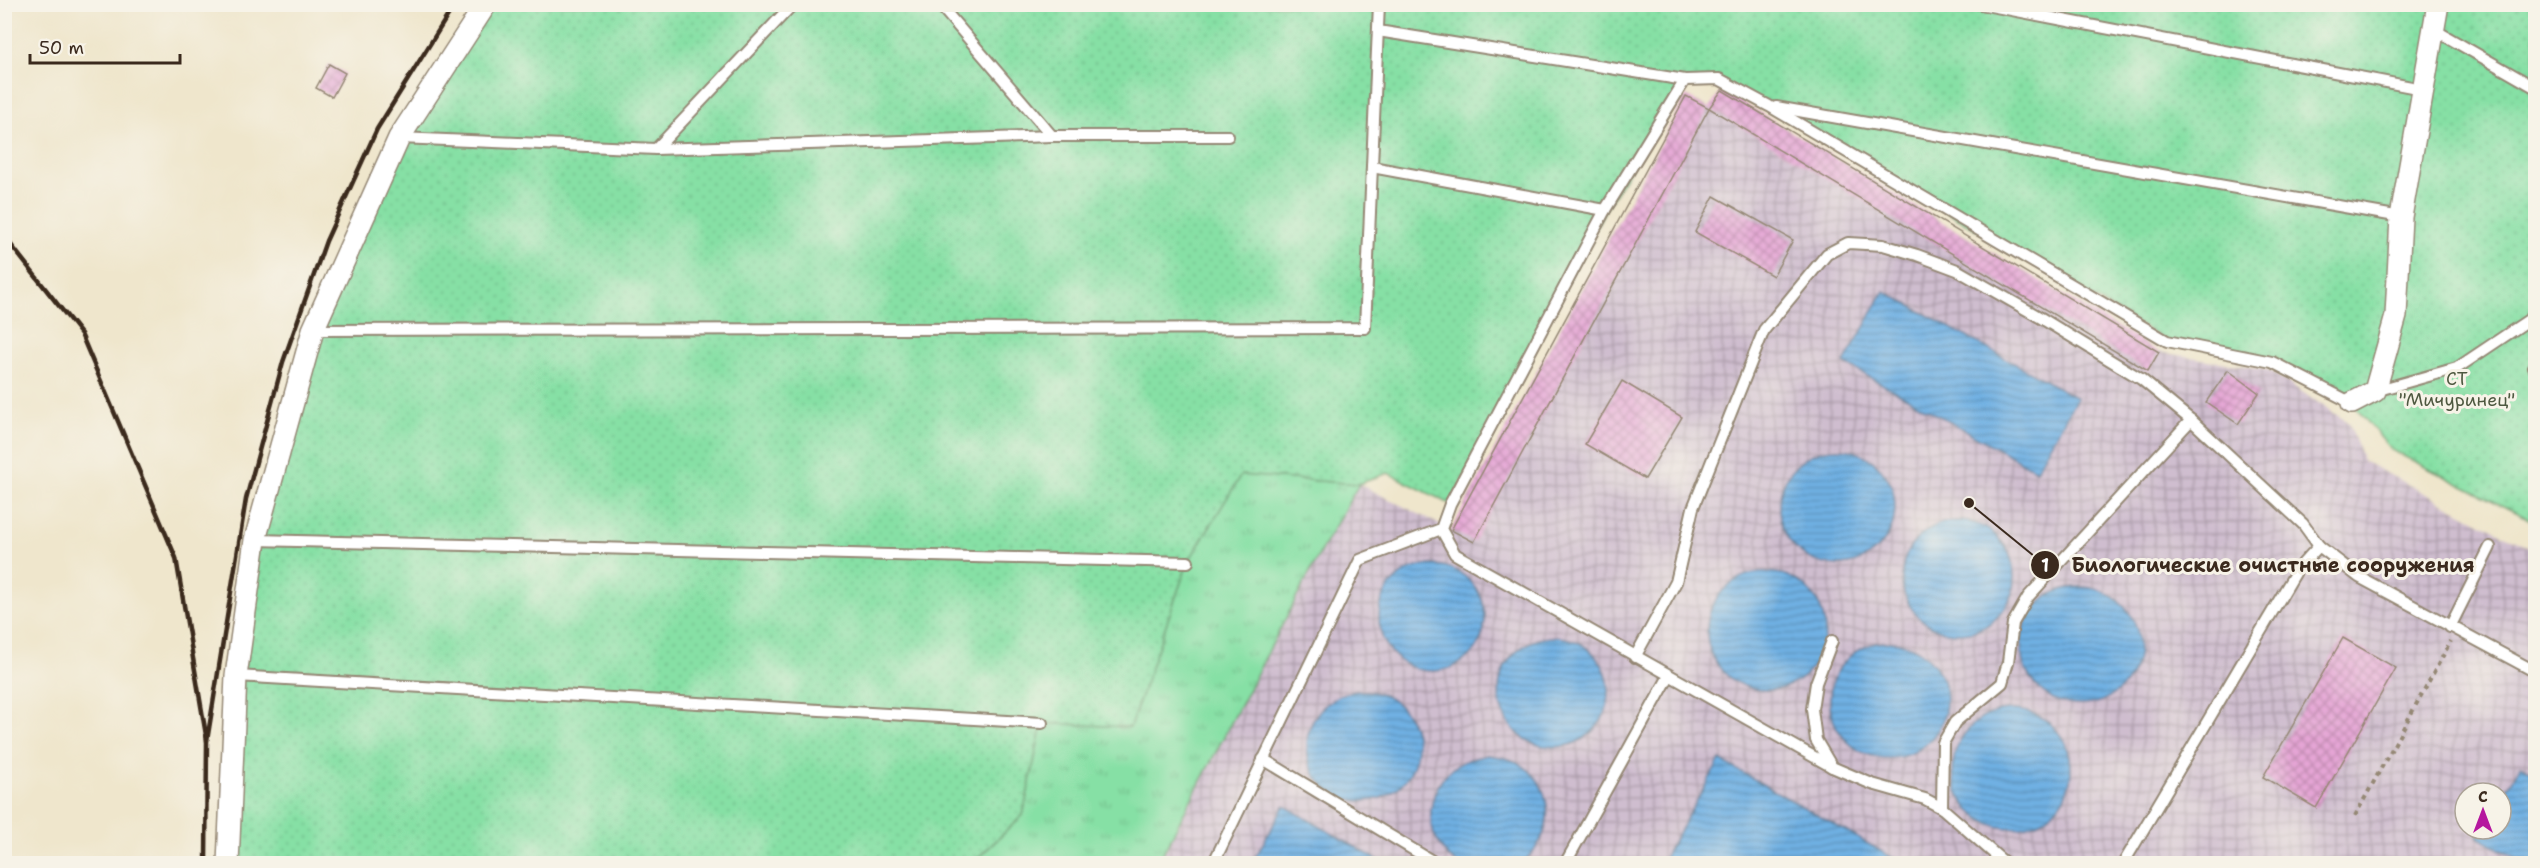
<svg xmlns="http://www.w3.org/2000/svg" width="2540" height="868" viewBox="0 0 2540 868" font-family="'Shantell Sans',sans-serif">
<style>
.industrial{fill:url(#industrial-grid);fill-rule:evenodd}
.grass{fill:url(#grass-tufts);stroke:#608562;stroke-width:1.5}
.park{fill:url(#park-dots);stroke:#608562;stroke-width:1.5}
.water{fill:url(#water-rules);stroke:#556d80;stroke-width:1.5}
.building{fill:url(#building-cross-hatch)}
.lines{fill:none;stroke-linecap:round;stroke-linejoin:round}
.lane-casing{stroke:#958875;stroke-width:14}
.street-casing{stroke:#958875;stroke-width:24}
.path{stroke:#958875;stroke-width:4;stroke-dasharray:4.5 4.5;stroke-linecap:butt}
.lane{stroke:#fff;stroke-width:10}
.street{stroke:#fff;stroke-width:21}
.rail{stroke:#3b2a1e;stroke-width:4.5}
.labels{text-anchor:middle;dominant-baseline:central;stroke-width:6;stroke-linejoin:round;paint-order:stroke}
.park-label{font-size:18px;fill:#4e5840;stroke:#f7f3e8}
.leader{fill:none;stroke:#3b2a1e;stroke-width:2}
.callout-dot{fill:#3b2a1e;stroke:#f7f3e8;stroke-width:2}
.mark-label{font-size:18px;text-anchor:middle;font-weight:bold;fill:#fff}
.callout-label{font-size:20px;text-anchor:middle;font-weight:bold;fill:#3b2a1e;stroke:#f7f3e8;stroke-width:6;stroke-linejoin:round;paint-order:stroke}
</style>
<defs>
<pattern id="industrial-grid" width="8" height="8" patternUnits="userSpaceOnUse" patternTransform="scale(1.5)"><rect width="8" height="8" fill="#cfbdcf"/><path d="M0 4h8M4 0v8" fill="none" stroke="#a99aa7"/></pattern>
<pattern id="grass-tufts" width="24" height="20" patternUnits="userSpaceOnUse" patternTransform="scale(1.5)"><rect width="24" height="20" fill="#86e0a5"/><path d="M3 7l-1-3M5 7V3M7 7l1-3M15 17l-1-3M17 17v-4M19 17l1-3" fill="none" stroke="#75c08e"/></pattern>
<pattern id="park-dots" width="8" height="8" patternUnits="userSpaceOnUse" patternTransform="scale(1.5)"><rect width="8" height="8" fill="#86e0a5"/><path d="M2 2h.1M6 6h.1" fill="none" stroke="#75c08e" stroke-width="1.8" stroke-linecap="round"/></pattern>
<pattern id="water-rules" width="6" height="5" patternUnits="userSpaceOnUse" patternTransform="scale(1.5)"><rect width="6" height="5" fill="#6fb0e3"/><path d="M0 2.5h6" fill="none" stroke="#5c8fb7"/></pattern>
<pattern id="building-cross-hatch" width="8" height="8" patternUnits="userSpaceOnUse" patternTransform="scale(1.5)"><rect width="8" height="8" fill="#e5a5d5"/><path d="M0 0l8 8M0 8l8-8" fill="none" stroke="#bb87ac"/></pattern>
</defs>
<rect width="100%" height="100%" fill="#f7f3e8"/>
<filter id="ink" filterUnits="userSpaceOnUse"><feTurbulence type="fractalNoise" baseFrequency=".0167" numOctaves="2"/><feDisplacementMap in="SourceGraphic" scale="12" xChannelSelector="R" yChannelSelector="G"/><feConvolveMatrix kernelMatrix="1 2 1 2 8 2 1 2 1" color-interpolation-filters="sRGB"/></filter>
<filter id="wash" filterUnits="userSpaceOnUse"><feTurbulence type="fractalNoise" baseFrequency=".008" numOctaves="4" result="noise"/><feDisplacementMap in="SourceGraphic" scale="24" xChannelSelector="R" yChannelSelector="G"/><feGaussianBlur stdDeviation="1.35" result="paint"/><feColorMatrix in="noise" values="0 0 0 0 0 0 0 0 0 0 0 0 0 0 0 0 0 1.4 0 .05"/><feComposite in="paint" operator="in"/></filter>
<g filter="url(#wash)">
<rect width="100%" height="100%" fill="#efe6cc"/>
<path class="industrial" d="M1709,108L2148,371L2159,352L2269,370L2349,423L2363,461L2535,551V863L1158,864L1323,547L1359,484L1474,542ZM2465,793H2501V829H2465Z"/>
<polygon class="grass" points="1241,475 1359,484 1323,547 1158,863 972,864 1023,815 1042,723 1130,727 1188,562"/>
<polygon class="park" points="486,5 2535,5 2535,522 2391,450 2352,403 2272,362 2167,341 1719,79 1685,80 1605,210 1450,504 1388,473 1359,484 1241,475 1188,562 1130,727 1042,723 1023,815 972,863 228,864 255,540 313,330 399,138"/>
<g class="water">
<polygon points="1884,291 2077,398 2036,470 1844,363"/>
<circle cx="1837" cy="507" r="58"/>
<circle cx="1958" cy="577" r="56"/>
<circle cx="1432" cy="618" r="53"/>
<circle cx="1766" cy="631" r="59"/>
<circle cx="2080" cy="646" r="59"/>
<circle cx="1554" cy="692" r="55"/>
<circle cx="1888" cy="700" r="58"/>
<circle cx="1362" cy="746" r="55"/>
<circle cx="2012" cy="769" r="59"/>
<path d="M1487,755C1499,757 1512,758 1522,765C1558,790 1554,839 1521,863C1508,864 1468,867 1457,863C1450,860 1445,853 1441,847C1423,822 1430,787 1453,768C1463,760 1475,758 1487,755Z"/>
<polygon points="1720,760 1902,863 1661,863"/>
<polygon points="2521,765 2535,773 2535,863 2524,863 2478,837 2483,829 2501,829 2501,798"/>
<polygon points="1284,806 1285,806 1383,863 1252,863"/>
</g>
<g id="blocks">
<g class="building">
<polygon points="329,64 345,73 332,97 316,88"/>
<polygon points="1722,90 2159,352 2148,371 1709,108"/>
<polygon points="1686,96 1709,108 1474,542 1451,530"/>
<polygon points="1714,196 1793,240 1773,276 1695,232"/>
<polygon points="2228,370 2259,393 2238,424 2206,402"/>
<polygon points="1622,381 1682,417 1645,479 1585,444"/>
<polygon points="2343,638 2396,668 2316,808 2263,777"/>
</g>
</g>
</g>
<g filter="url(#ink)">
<use href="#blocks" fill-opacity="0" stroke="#958875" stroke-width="1.5"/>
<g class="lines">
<g class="lane-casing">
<g id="lane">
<polyline points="939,4 1052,136"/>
<polyline points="1980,4 2422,89"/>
<polyline points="2433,29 2536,88"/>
<polyline points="1378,31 1685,80"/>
<polyline points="1776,107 2401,217"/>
<polyline points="399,138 656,149 1052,136 1228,136"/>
<polyline points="656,149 793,4"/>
<polyline points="1372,167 1605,210"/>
<polyline points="313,330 1365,328 1379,4"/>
<polyline points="2533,367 2536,369"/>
<polyline points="2375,391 2457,368 2536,315"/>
<polyline points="255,540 1188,562"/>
<polyline points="2450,627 2490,547"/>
<polyline points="1832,641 1816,683 1812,709 1816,740 1832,767 1872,784 1925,799 1942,808"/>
<polyline points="1635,657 1676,582 1693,508 1764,330 1827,254 1848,243 1883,245 1917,255 1957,270 2041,318 2141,379 2191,420 2303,524 2319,546"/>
<polyline points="236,676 1042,723"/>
<polyline points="1263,759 1437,864"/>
<polyline points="1832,767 1455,554 1441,529 1450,504 1605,210 1685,80 1719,79 1769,106 2167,341 2272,362 2352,403"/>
<polyline points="1213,864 1360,560 1441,529"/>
<polyline points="1565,864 1669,676"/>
<polyline points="2006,864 1942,808 1943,743 1955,722 2002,683 2008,662 2013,623 2028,597 2191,420"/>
<polyline points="2123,864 2297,570 2319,546 2359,577 2536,672"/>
</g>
</g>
<g class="street-casing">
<g id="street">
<polyline points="2352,403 2375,391 2396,316 2401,217 2438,4"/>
<polyline points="228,864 236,676 255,540 313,330 399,138 486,4"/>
</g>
</g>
<polyline class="path" points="2355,816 2451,641"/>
<use href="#lane" class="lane"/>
<use href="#street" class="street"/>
<g class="rail">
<polyline points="4,236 81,334 176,558 207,741 206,864"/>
<polyline points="207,741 246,499 283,362 326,241 377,129 455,4"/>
</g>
</g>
</g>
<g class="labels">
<g class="park-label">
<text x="2457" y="379">СТ<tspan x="2457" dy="21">"Мичуринец"</tspan></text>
</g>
</g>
<path class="leader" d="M1969 503L2045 565"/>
<g class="callout-dot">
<circle cx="1969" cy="503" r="6"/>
<circle cx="2045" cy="565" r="15"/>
</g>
<g class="mark-label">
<text x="2045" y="572">1</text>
</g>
<g class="callout-label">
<text x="2273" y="572">Биологические очистные сооружения</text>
</g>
<rect width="2540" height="868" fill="none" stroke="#f7f3e8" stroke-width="24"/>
<g transform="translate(2483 811)"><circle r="28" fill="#f7f3e8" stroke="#aca397" stroke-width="1.5"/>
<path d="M0-4.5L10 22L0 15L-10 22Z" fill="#b5179e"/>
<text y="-9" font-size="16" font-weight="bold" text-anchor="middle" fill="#3b2a1e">С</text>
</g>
<path d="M30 54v9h150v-9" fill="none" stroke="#3b2a1e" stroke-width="3"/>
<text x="39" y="54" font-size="18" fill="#3b2a1e" stroke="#f7f3e8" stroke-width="4.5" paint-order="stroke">50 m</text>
</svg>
